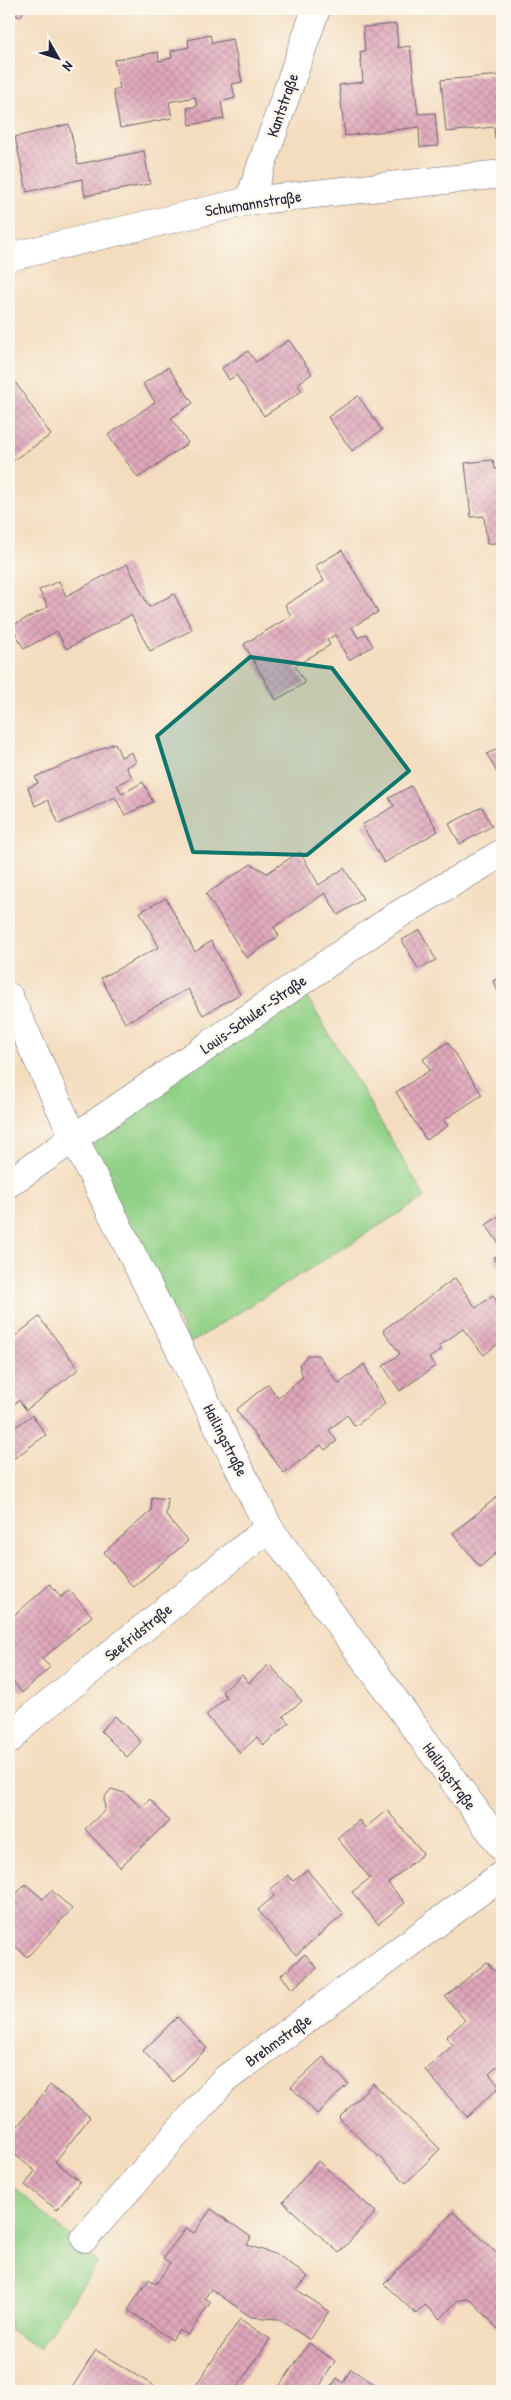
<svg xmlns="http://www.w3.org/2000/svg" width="511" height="2400" viewBox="0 0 511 2400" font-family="'Patrick Hand',sans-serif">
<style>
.grass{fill:#91d187;stroke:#5a7a61}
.building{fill:url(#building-cross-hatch)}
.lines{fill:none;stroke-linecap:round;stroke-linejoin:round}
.street-casing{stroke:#6c6369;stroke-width:29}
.secondary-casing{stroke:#6c6369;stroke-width:29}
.street{stroke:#fff;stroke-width:28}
.secondary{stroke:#fff;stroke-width:28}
.marked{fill:#0f766e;fill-opacity:0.2;stroke:#0f766e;stroke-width:4;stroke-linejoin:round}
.labels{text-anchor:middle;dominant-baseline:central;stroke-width:5;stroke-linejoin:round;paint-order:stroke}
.street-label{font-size:16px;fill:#22223b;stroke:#fbf7ec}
</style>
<defs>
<pattern id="building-cross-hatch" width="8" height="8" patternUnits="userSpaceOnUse" patternTransform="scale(1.25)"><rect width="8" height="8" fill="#dfa7ba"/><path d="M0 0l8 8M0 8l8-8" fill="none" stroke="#bf8fa1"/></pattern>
</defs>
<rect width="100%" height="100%" fill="#fbf7ec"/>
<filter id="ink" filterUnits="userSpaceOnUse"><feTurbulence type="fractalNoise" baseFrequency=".02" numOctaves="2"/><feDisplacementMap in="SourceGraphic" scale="10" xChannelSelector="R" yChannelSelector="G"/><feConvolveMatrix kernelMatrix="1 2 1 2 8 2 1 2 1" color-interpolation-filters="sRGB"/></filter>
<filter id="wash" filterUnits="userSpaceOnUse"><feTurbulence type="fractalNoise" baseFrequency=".0096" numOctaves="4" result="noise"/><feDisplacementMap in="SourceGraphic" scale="20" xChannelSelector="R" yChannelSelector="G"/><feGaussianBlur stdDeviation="1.12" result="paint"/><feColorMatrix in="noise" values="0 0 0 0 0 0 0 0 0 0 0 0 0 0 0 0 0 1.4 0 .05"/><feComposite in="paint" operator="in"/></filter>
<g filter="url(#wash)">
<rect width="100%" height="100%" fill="#f4ddbf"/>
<g class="grass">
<polygon points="304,992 425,1197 190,1343 86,1140"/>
<polygon points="9,2182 98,2263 39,2349 9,2329"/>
</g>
<g id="blocks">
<g class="building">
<polygon points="9,9 24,9 21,17 9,13"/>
<polygon points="396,24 398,48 410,46 418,114 435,113 438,146 420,147 419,127 345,136 339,85 363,82 360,52 365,51 363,27"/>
<polygon points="210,35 212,43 233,39 242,82 232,84 235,98 221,102 224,119 190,125 187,108 197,106 195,97 169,102 172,118 120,128 113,90 120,88 114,60 158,52 159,61 172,58 171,51 189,47 188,40"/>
<polygon points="502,75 502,137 495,138 494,127 446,132 441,80"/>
<polygon points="69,124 78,164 144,151 150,184 85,196 82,179 27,192 15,137"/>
<polygon points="289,340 312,374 297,384 302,391 264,416 236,375 229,380 222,368 248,351 256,362"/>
<polygon points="168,367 193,403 171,418 188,443 138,478 108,435 155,402 143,384"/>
<polygon points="11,376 51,435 9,463 9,378"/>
<polygon points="358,396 382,430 352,451 328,417"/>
<polygon points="493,460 495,469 502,468 502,542 487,544 484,516 471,517 465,463"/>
<polygon points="342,550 378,612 352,627 358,638 366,634 373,646 349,660 335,635 327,640 330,645 295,666 305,683 276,700 244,644 291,616 285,605 324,581 315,566"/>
<polygon points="127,564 149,607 174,594 192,630 150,651 131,615 66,649 57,631 24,649 12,626 48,607 39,590 59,581 66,596"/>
<polygon points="115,743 121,757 132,752 136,762 126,767 132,777 117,785 122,794 143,782 153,802 125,815 115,797 59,824 48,800 35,806 28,788 38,783 35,777"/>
<polygon points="502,746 502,782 487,754"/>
<polygon points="411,786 438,831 384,863 362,825 394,806 389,798"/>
<polygon points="482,807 492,826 460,844 449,824"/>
<polygon points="300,852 319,885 344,868 363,899 338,915 325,893 274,927 279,936 246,958 206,894 251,864 267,873"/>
<polygon points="166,898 195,952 211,941 240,994 203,1015 188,989 125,1023 101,978 159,947 140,912"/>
<polygon points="420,930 436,960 418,969 402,940"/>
<polygon points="502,976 502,999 493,981"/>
<polygon points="448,1042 482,1095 444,1120 448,1126 426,1140 396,1092 430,1070 423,1059"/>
<polygon points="502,1214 502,1248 486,1225"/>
<polygon points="502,1252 502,1272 493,1258"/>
<polygon points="455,1278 476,1308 493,1295 502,1311 502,1341 484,1355 463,1329 439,1346 441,1350 429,1358 435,1366 400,1391 383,1366 400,1354 383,1330"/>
<polygon points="39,1317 79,1369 26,1410 19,1400 9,1408 9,1341"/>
<polygon points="308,1355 318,1355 339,1384 364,1364 385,1404 355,1426 347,1415 329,1430 337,1441 325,1450 321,1445 284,1473 236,1410 268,1384 278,1398 303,1377 299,1365"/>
<polygon points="32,1415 46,1435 9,1462 9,1432"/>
<polygon points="502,1493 502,1548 480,1567 453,1533"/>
<polygon points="152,1497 168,1499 166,1515 188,1541 133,1587 104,1552 151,1511"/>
<polygon points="50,1584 61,1597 69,1590 92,1616 42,1659 50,1667 22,1693 9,1677 9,1620"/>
<polygon points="269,1664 302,1701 283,1716 289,1723 264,1745 257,1737 240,1753 206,1715 227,1697 222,1692 242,1675 249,1683"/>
<polygon points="115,1716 141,1742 127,1757 101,1731"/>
<polygon points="111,1789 125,1793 142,1808 150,1799 169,1821 120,1867 85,1829 105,1810 104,1798"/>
<polygon points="387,1810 423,1854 388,1883 405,1903 378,1924 352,1892 370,1878 337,1838 359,1820 365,1828"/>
<polygon points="307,1870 344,1914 296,1955 258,1910 274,1896 270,1890 288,1875 293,1881"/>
<polygon points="25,1884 43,1899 51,1890 72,1909 27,1957 9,1940 9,1903"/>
<polygon points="305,1954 317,1968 292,1989 281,1975"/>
<polygon points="487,1962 502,1979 502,2062 489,2074 500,2086 467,2117 425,2070 453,2045 446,2037 465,2020 445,1997"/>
<polygon points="177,2017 207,2048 173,2082 143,2051"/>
<polygon points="323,2057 348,2084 317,2114 291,2087"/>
<polygon points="373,2083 440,2149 406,2183 339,2118"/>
<polygon points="50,2085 90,2117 55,2162 80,2181 57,2210 25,2185 35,2171 9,2150 9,2137"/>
<polygon points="318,2161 376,2212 339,2253 283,2202"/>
<polygon points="211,2209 251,2237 247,2245 278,2255 308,2277 297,2290 329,2311 310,2340 278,2319 251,2317 211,2289 205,2298 211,2302 188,2335 179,2330 172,2340 128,2310 149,2279 156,2284 170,2263 163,2258 186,2228 194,2233"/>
<polygon points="453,2212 502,2258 502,2333 470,2299 458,2300 440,2319 425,2305 416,2314 384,2284"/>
<polygon points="240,2319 270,2339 235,2391 192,2391"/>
<polygon points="309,2343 335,2361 318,2389 322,2391 276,2391"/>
<polygon points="96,2350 162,2391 70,2391"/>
<polygon points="351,2369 385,2391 328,2391 337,2378 343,2383"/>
</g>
</g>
</g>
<g filter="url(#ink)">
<use href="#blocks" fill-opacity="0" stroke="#6c6369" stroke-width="1"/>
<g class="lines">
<g class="street-casing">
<g id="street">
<polyline points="249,201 316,9"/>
<polyline points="9,997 74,1138 269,1528 502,1847"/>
<polyline points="9,1183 396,916 502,853"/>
<polyline points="9,1740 28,1720 269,1528"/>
<polyline points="85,2238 224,2080 502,1875"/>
</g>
</g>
<g class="secondary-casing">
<polyline id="secondary" points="9,257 249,201 502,174"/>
</g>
<use href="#street" class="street"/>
<use href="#secondary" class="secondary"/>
</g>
</g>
<path class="marked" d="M250,657L332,668L409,771L307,855L193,852L157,736Z"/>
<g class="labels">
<g class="street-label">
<text transform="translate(282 105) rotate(-71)">Kantstraße</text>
<text transform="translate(253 203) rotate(-9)">Schumannstraße</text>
<text transform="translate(253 1014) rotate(-35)">Louis-Schuler-Straße</text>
<text transform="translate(226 1440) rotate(63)">Hailingstraße</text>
<text transform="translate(138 1632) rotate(-39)">Seefridstraße</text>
<text transform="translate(450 1776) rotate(54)">Hailingstraße</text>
<text transform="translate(278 2040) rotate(-36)">Brehmstraße</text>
</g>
</g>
<rect width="511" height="2400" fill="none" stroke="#fbf7ec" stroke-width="30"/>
<g transform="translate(58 58) rotate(129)" stroke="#fbf7ec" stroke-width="4" paint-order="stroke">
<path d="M0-4L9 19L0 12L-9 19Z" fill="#22223b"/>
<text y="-8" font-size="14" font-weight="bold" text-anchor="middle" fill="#22223b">N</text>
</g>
</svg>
